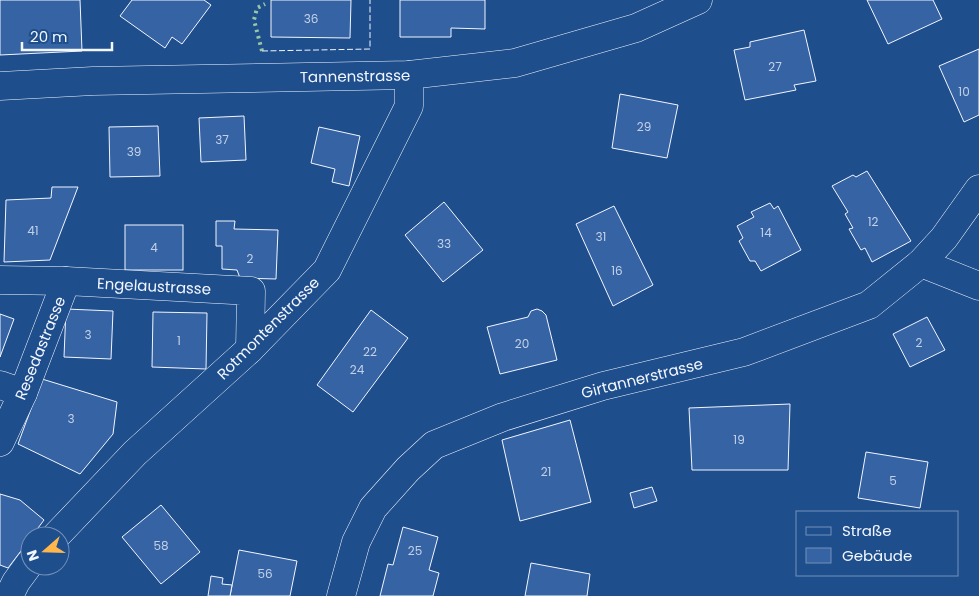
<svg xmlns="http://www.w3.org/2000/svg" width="979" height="596" viewBox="0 0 979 596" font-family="Poppins,sans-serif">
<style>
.building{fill:#3563a3;stroke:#f2f6ff}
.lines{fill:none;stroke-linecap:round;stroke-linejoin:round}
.street-casing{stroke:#f2f6ff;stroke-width:29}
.street{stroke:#1f4e8c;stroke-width:28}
.hedge{stroke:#97c8a6;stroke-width:4;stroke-dasharray:2.5 4;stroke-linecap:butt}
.fence{stroke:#f2f6ff;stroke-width:1;stroke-dasharray:6 2.5;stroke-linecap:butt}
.labels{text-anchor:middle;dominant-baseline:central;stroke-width:4;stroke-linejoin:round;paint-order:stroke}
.number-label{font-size:12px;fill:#c3d1e8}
.street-label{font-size:15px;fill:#f2f6ff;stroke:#1f4e8c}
</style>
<rect width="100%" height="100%" fill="#1f4e8c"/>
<g class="building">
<polygon points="0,0 80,0 82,51 0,55"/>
<polygon points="132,0 204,0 211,5 182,44 172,37 165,48 120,16"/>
<polygon points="271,0 351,0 350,38 271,37"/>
<polygon points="400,0 485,0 485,29 451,28 451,37 400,37"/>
<polygon points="867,0 933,0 942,19 888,44"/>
<polygon points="804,30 816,81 794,85 796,90 745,100 734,50 750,47 750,42"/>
<polygon points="979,49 979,115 964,122 939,66"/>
<polygon points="620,94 678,105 667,158 612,148"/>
<polygon points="244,116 246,160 201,162 199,118"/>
<polygon points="158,126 160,176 110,177 109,127"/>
<polygon points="319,127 360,136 349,186 332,182 335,169 311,163"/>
<polygon points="867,171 911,241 872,262 865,248 861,250 849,229 853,228 845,214 848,212 832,186 853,175 856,177"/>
<polygon points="52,187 78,187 50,260 4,262 6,200 51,198"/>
<polygon points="444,202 483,250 443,282 405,235"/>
<polygon points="770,203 774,209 778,206 801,250 761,271 755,261 750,261 739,241 743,238 737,226 754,217 751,212"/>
<polygon points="614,206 653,285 613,306 576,224"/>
<polygon points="216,221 235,221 234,229 278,230 276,279 240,278 237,270 222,269 222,246 216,246"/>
<rect x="125" y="225" width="58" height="45"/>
<polygon points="66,309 113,311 111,359 64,357"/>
<polygon points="537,309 542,311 546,315 557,360 500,374 487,327 528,317 531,311"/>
<polygon points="371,310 408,338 353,412 317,385"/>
<polygon points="153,312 207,313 206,369 152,367"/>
<polygon points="0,314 14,319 0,357"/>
<polygon points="927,317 945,350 910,367 893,334"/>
<polygon points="42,379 117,402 113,434 80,474 18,444"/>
<polygon points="790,404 788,470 692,470 689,408"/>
<polygon points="570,420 591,502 520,521 502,440"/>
<polygon points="866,452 928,462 920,508 858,498"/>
<polygon points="652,487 657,501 634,508 630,493"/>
<polygon points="0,494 20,500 44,520 32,536 30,536 30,539 8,568 0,565"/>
<polygon points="161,505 200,552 161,584 122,537"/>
<polygon points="403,527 438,537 429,570 439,573 433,596 380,596 388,564 393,565"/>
<polygon points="239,550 297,561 290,596 230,596"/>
<polygon points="531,563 590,574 587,596 525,596"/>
<polygon points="211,576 223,578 222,584 232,585 230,596 208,596"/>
</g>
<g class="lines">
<g class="street-casing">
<g id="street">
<polyline points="0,86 93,81 409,75 515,63 636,28 698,0"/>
<polyline points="921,263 979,286"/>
<polyline points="0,280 66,281 251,291 250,349"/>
<polyline points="0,385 23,393"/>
<polyline points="0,442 23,393 66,281"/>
<polyline points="56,536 135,453 250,349 327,270 409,106 409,75"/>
<polyline points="9,596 16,582 30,563"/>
<polyline points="341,596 356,542 373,508 408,469 434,445 503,417 603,386 744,352 869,305 921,263 944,238 979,189"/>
</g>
</g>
<use href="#street" class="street"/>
<polyline class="hedge" points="262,51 254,20 257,8 265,4"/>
<polyline class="fence" points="262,51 370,49 370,0"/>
</g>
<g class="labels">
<g class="number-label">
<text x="311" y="18">36</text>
<text x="775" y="66">27</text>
<text x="964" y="91">10</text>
<text x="644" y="126">29</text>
<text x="222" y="139">37</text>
<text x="134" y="151">39</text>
<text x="873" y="221">12</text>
<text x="33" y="230">41</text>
<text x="766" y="232">14</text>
<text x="601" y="236">31</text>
<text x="444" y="243">33</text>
<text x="154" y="247">4</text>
<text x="250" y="258">2</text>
<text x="617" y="270">16</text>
<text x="88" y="334">3</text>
<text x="179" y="340">1</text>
<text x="919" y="342">2</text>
<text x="522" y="343">20</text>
<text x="370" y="351">22</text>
<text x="357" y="369">24</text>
<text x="71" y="418">3</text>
<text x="739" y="439">19</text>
<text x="546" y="471">21</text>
<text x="893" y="480">5</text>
<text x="161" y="545">58</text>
<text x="415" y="550">25</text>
<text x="265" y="573">56</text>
</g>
<g class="street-label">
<text transform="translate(355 76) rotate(-1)">Tannenstrasse</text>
<text transform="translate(154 286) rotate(3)">Engelaustrasse</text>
<text transform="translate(268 328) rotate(-45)">Rotmontenstrasse</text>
<text transform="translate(40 348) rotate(-68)">Resedastrasse</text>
<text transform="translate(642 378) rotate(-14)">Girtannerstrasse</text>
</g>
</g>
<rect x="796" y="511" width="162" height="65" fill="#1f4e8c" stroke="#7391ba"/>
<rect x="806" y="527" width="25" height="8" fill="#1f4e8c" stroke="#7391ba"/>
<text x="842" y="536" font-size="15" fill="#f2f6ff">Straße</text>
<rect x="806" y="548" width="25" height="15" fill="#3563a3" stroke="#7391ba"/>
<text x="842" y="561" font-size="15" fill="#f2f6ff">Gebäude</text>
<g transform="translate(45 551) rotate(250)"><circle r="24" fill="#1f4e8c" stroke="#7391ba"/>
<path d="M0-4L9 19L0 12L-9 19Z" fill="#ffb74d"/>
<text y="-8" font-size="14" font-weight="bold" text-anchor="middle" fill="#f2f6ff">N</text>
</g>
<path d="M22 42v8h90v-8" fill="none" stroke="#f2f6ff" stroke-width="2.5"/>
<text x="30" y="42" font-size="15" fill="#f2f6ff" stroke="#1f4e8c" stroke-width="4" paint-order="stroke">20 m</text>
</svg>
